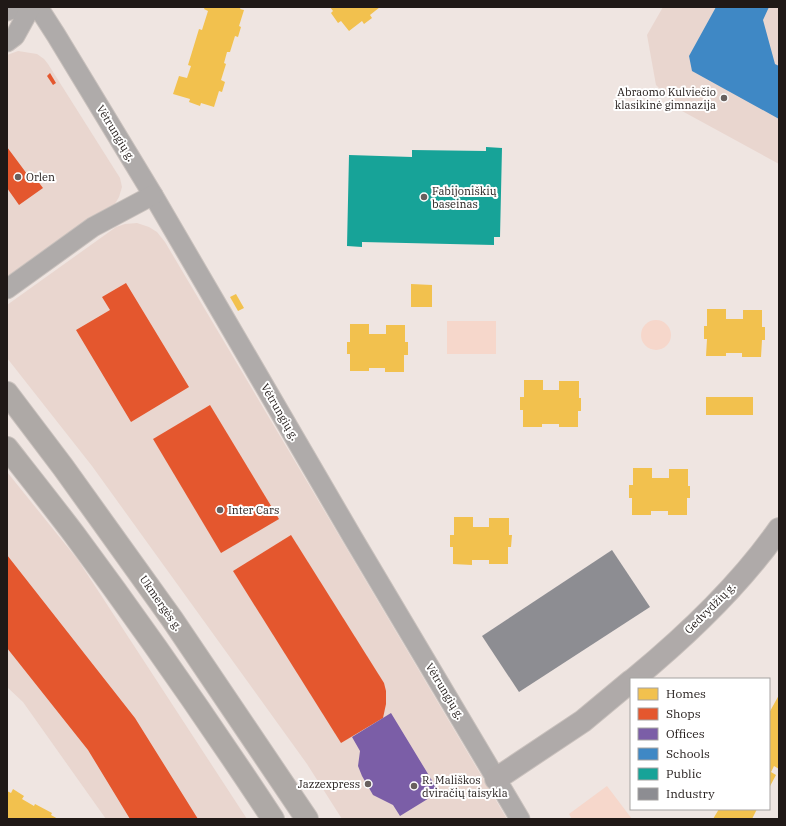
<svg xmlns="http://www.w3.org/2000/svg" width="786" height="826" viewBox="0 0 786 826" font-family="'IBM Plex Serif',serif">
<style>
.built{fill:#e9d6cf}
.green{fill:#f6d7cb}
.homes{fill:#f2c14e}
.shops{fill:#e4572e}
.offices{fill:#7b5ea7}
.schools{fill:#3f88c5}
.public{fill:#17a398}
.industry{fill:#8d8d92}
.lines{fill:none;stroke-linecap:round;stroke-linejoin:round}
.street-casing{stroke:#c9c1bd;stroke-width:21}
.secondary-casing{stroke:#c9c1bd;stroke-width:24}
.highway-casing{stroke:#c9c1bd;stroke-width:24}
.street{stroke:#afabaa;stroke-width:19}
.secondary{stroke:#afaaa9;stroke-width:22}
.highway{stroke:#aea9a6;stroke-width:22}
.poi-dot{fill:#68605e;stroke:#fff;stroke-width:1.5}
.labels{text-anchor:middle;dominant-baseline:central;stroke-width:4;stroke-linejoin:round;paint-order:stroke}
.poi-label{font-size:11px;fill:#201917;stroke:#fff;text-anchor:start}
.street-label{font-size:11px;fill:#201917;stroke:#fff}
</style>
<rect width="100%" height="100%" fill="#efe5e1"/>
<g class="built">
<polygon points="663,7 779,7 779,164 682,111 656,85 647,35"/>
<polygon points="18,51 37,54 44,59 48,64 120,178 122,187 119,197 113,207 7,281 7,55"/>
<polygon points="137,223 149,227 157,232 165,242 507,819 342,819 307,764 92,466 7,358 7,305 116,227 125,224"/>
<polygon points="7,472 78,560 247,819 106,819 23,702 7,687"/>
</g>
<g class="green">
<circle cx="656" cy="335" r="15"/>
<rect x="447" y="321" width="49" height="33"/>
<polygon points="607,786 632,819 572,819 569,814"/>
</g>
<g class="homes">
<polygon points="205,7 241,7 240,9 244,10 239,26 241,27 238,37 235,36 230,52 227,52 224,63 226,64 221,80 225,82 222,92 219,91 214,107 201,103 200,106 189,102 190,99 173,94 179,76 187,78 191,66 188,65 199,29 202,30 208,11 204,9"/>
<polygon points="330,7 380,7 370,15 372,18 364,24 362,21 349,31 341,21 338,23 331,13 333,11"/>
<polygon points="411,284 432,285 432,307 411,307"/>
<polygon points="236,294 244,308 238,311 230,297"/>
<polygon points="707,309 726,309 726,319 743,319 743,310 762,310 762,327 765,327 765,340 762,340 761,357 742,357 742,353 726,353 726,356 706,356 707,339 704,339 704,326 707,326"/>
<polygon points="350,324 369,324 369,334 386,334 386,325 405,325 405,342 408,342 408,355 404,355 404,372 385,372 385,368 369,368 369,371 350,371 350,354 347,354 347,342 350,342"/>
<polygon points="524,380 543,380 543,390 559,390 559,381 579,381 579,398 581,398 581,411 578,411 578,427 559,427 559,424 542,424 542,427 523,427 523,410 520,410 520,397 524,397"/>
<rect x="706" y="397" width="47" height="18"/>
<polygon points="633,468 652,468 652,478 669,478 669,469 688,469 688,486 690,486 690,498 687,498 687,515 668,515 668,511 651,511 651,515 632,515 632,498 629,498 629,485 633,485"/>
<polygon points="454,517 473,517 473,527 489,527 489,518 509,518 509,535 512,535 511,547 508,547 508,564 489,564 489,560 472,560 472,565 453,564 453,547 450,547 450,535 454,535"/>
<polygon points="779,695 779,769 774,766 771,772 776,775 769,788 769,713"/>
<polygon points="13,789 24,796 22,799 34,806 35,804 52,813 51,815 58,819 7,819 7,791 11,793"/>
<polygon points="719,809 757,809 752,819 713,819"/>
</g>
<g class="shops">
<polygon points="50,73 56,83 53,85 47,76"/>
<polygon points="7,147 30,178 34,176 43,188 19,205 7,188"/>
<polygon points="126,283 189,387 131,422 76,330 110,310 102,297"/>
<polygon points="210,405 279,519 221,553 153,439"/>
<polygon points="291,535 384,683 386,691 386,704 383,718 341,743 233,571"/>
<polygon points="7,555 135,718 198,819 130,819 88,750 7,648"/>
</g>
<polygon class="offices" points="391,713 439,792 400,816 393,805 373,795 362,776 358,766 360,751 352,737"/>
<polygon class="schools" points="716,7 769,7 763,20 775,64 779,66 779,119 692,71 689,56"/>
<polygon class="public" points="486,147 502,148 500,237 494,237 494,245 362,242 362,247 347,246 349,155 412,157 412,150 486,151"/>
<polygon class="industry" points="612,550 650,607 519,692 482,636"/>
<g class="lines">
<g class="street-casing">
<g id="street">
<polyline points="38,7 56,35 153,195 353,538 520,819"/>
<polyline points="7,11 19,7"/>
<polyline points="7,42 15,36 31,7"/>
<polyline points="7,289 93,227 153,195"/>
</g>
</g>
<g class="secondary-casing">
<g id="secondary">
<path d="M634,679C686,636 740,585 779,529"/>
<polyline points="496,779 583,721 631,681"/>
</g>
</g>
<g class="highway-casing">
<g id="highway">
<polyline points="7,393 63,467 172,619 307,819"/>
<path d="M7,448C29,476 52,505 74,534C143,627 209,722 273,819"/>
</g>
</g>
<use href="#street" class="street"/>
<use href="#secondary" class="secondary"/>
<use href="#highway" class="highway"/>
</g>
<g class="poi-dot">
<circle cx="724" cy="98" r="4"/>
<circle cx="18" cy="177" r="4"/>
<circle cx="424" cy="197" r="4"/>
<circle cx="220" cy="510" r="4"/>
<circle cx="368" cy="784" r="4"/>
<circle cx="414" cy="786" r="4"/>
</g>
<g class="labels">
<g class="poi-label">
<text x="716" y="92" text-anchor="end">Abraomo Kulviečio<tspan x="716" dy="13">klasikinė gimnazija</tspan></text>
<text x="26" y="177">Orlen</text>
<text x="432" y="191">Fabijoniškių<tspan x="432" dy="13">baseinas</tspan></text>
<text x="228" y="510">Inter Cars</text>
<text x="422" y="780">R. Mališkos<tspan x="422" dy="13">dviračių taisykla</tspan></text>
<text x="360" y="784" text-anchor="end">Jazzexpress</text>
</g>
<g class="street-label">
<text transform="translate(116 133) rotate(59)">Vėtrungių g.</text>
<text transform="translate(280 412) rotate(60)">Vėtrungių g.</text>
<text transform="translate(161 603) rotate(55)">Ukmergės g.</text>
<text transform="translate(710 608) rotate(-45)">Gedvydžių g.</text>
<text transform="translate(445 691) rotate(59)">Vėtrungių g.</text>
</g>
</g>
<rect width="786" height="826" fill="none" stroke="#201917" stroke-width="16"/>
<rect x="630" y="678" width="140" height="132" fill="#ffffff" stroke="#a6a3a2"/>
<rect x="638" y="688" width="20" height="12" fill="#f2c14e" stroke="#a6a3a2"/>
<text x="666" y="698" font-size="12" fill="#201917">Homes</text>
<rect x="638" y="708" width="20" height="12" fill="#e4572e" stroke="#a6a3a2"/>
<text x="666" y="718" font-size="12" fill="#201917">Shops</text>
<rect x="638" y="728" width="20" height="12" fill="#7b5ea7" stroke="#a6a3a2"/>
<text x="666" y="738" font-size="12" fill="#201917">Offices</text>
<rect x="638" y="748" width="20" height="12" fill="#3f88c5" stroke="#a6a3a2"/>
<text x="666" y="758" font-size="12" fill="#201917">Schools</text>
<rect x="638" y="768" width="20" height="12" fill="#17a398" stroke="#a6a3a2"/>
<text x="666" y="778" font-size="12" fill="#201917">Public</text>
<rect x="638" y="788" width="20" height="12" fill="#8d8d92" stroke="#a6a3a2"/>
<text x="666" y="798" font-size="12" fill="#201917">Industry</text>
</svg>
